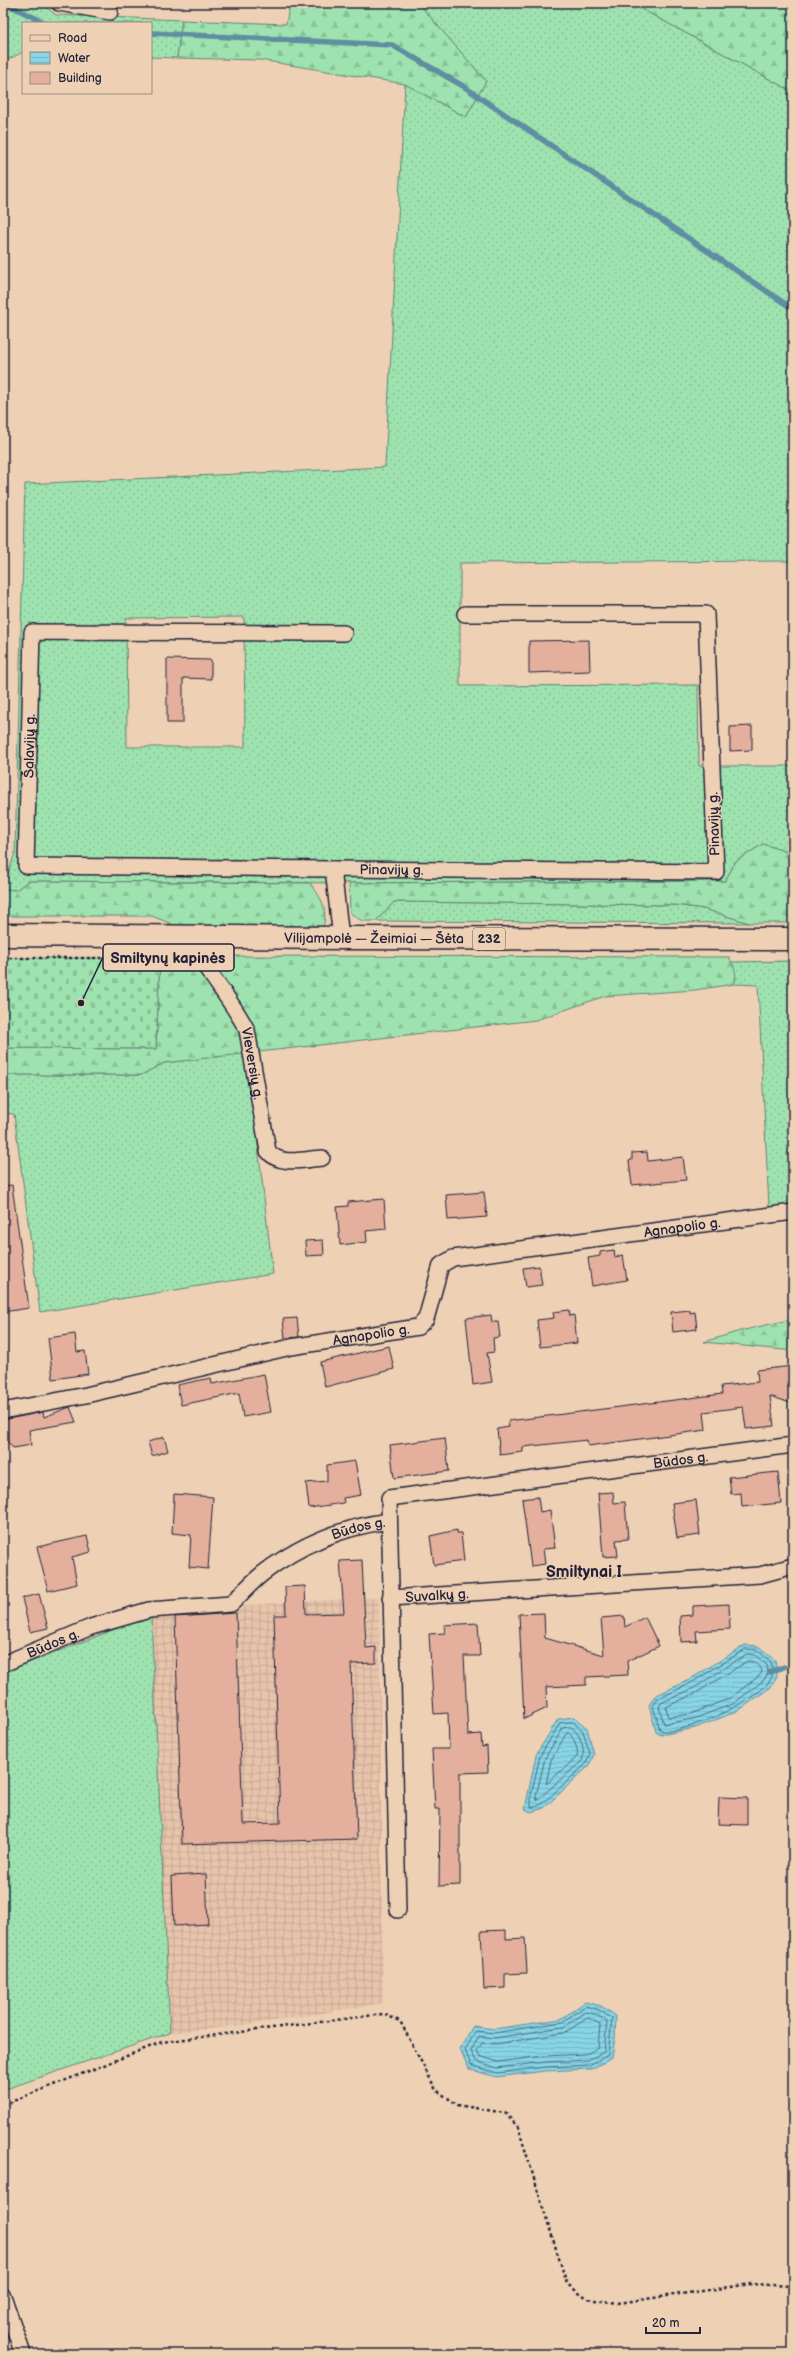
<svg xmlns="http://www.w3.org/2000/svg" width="796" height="2357" viewBox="0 0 796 2357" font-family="'Balsamiq Sans',sans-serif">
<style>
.industrial{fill:url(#industrial-grid)}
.grass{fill:url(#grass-dots);stroke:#608275;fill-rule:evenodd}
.forest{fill:url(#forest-firs);stroke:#608275}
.cemetery{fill:url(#cemetery-stones);stroke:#608275}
.water{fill:url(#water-rules);stroke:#5f8da1}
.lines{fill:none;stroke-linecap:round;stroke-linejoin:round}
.shore{stroke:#4a6a7f;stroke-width:1}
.stream{stroke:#5f8da1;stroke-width:5.5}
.building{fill:#e4b09d;stroke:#22223b}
.minor-casing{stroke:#22223b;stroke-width:18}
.primary-casing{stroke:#22223b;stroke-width:25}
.path{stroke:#22223b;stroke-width:2.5;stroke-dasharray:3 3;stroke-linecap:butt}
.minor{stroke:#eed1b4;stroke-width:15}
.primary{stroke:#eed1b4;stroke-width:22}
.labels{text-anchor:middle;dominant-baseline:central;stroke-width:3;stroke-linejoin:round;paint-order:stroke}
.shield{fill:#eed1b4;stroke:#5f565f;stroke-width:1}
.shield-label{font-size:13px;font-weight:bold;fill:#22223b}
.street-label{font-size:14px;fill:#22223b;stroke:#eed1b4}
.quarter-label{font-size:16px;font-weight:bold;fill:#22223b;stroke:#eed1b4}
.leader{fill:none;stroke:#22223b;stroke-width:1.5}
.callout-dot{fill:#22223b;stroke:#eed1b4;stroke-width:1.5}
.callout{fill:#eed1b4;stroke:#22223b;stroke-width:1.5}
.callout-label{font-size:15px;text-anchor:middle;font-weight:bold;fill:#22223b}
</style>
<defs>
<pattern id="industrial-grid" width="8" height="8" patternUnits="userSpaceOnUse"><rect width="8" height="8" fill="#e7c4ab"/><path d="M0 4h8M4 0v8" fill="none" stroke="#c6a894"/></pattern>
<pattern id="grass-dots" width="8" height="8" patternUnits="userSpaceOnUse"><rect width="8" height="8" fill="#9ee3af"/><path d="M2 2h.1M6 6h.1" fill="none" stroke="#88c297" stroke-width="1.8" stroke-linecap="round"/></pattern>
<pattern id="forest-firs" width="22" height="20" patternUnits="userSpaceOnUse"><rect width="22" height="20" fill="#9ee3af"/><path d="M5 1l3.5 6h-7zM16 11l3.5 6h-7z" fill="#88c297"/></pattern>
<pattern id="cemetery-stones" width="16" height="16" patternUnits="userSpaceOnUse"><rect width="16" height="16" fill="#9ee3af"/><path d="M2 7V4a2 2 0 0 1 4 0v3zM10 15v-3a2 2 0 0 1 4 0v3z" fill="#88c297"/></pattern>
<pattern id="water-rules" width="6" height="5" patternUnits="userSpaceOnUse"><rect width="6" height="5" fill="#87d5e5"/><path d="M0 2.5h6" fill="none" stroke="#74b7c5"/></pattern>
</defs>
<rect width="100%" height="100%" fill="#eed1b4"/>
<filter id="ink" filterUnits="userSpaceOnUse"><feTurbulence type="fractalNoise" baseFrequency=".025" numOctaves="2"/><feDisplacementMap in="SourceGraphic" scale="8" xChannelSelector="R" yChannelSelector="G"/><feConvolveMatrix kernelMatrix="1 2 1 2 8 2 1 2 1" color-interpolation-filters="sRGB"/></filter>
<g filter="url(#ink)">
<polygon class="industrial" points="379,1597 383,2003 256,2024 170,2033 151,1615 232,1606"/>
<g class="grass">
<polygon points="3,3 41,3 56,15 182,20 177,58 151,57 151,23 23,23 23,52 3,62"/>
<path d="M418,3H631L793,92V561L460,563V686L698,685L699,766H793V854L763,844L736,861L725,881L349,883L28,881L16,890L3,889V879L8,874L15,853L25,484L385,467L405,84L466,117L486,81ZM244,617L245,747H127L126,618Z"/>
<polygon points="394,902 675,905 704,909 749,923 376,921"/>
<polygon points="793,961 793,1206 769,1208 758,985 734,984 736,978 731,962"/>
<polygon points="247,1053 273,1274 40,1312 14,1114 3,1113 3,1075 141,1075 164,1063"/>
<polygon points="151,1615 170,2033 3,2090 3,1673"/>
</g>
<g class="forest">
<polygon points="290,3 418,3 486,81 466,117 405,84 260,60 177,58 182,20 286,24"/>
<polygon points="631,3 793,3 793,92"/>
<polygon points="763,844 793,854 793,923 749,923 704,909 675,905 394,902 376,921 362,921 350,913 349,883 725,881 736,861"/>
<path d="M28,881L310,883C322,899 328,908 323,928L174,925L152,916H3V889L16,890Z"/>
<path d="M197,956L729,957C734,967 738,973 734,984L695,990L605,996L536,1020L164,1063L141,1075H3V1048L156,1049L160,958Z"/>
<polygon points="793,1319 793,1351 704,1342 740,1331"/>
</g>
<polygon class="cemetery" points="3,958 160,958 156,1049 3,1048"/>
<g class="water">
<polygon points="745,1645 758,1646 775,1660 777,1676 771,1687 738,1711 695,1728 661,1735 656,1732 649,1705 655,1696 689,1680"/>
<polygon points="574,1717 587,1728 594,1754 589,1766 544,1808 531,1812 525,1809 536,1755 558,1719"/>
<polygon points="585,2002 601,2006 616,2016 615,2038 612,2058 591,2069 545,2071 496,2077 469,2069 460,2049 473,2026 494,2029 561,2019"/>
</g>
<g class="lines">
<g class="shore">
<path d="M746,1649L757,1650L771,1662C773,1670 774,1676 768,1683C756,1700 679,1738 660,1730L653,1706L658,1699L691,1683Z"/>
<polygon points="747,1654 755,1655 767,1665 768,1673 764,1680 733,1704 693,1719 664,1724 659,1707 661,1703 694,1688"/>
<path d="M748,1661C755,1661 761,1665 762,1672L759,1676L730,1698L691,1714L668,1717L666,1707L696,1693Z"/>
<polygon points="573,1722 583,1731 590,1754 586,1764 542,1804 531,1808 531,1795 540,1756 560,1723"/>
<path d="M571,1727C581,1734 586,1750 582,1761L537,1800L536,1796L545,1758L563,1728Z"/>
<path d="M569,1733C574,1737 579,1751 577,1757L546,1784L551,1760L566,1734Z"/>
<polygon points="586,2006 599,2010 612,2019 608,2055 589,2065 545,2067 497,2073 471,2065 465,2050 476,2031 494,2033 562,2022"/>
<polygon points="587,2012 597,2015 607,2022 604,2052 588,2060 545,2062 497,2068 476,2061 471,2051 479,2036 495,2038 563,2027"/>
<polygon points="588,2018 600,2024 598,2048 586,2054 544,2056 498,2062 480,2056 477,2051 482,2043 496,2044 564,2033"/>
</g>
<g class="stream">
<polyline points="5,3 45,23"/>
<polyline points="151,33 392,45 463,86 793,309"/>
<polyline points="770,1672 784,1667"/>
</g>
</g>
<g class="building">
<polygon points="589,640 590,671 529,673 529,641"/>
<polygon points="167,659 211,660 211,679 183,678 183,723 167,723"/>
<polygon points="752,726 752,750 730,751 730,727"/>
<polygon points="647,1152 648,1161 683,1157 686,1180 632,1185 629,1161 632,1160 632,1153"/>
<polygon points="12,1185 29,1308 3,1312 3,1186"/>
<polygon points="484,1192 487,1217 448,1220 446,1195"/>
<polygon points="384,1199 386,1229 366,1231 367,1242 340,1245 337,1207 348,1206 348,1202"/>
<polygon points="323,1240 324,1255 306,1256 305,1241"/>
<polygon points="614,1250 615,1257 623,1255 627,1280 592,1286 588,1258 600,1256 600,1252"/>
<polygon points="539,1266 542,1285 526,1287 523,1268"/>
<polygon points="569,1310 570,1316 574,1315 577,1343 540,1347 537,1320 554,1318 553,1312"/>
<polygon points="690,1310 690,1313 695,1312 697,1329 673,1332 671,1312"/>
<polygon points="491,1315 492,1322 498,1322 500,1337 493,1338 494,1352 487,1353 492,1382 473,1385 466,1318"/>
<polygon points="297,1318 299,1337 285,1338 283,1319"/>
<polygon points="75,1334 77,1352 85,1351 88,1374 53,1379 48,1338"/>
<polygon points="389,1346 394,1369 325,1387 320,1362"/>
<polygon points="793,1366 793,1404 770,1396 774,1426 746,1429 743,1407 704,1412 706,1430 588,1446 587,1440 523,1447 523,1452 500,1455 497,1429 509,1427 508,1421 722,1394 721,1386 758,1382 757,1370"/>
<polygon points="264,1374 271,1412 243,1417 239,1393 181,1405 177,1385 211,1378 212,1384"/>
<polygon points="70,1407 76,1422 29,1430 31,1445 13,1448 6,1440 3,1420 43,1412 44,1417"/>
<polygon points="164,1437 168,1451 152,1456 148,1442"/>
<polygon points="445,1438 449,1471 394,1478 390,1445"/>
<polygon points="355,1461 361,1495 343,1498 344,1503 309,1508 306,1483 327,1481 327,1465"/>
<polygon points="778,1472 781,1503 742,1507 741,1493 731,1494 729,1477"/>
<polygon points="613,1492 614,1503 625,1502 628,1539 616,1540 618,1556 603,1557 598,1493"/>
<polygon points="174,1494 213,1497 208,1569 189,1567 191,1535 172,1533"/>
<polygon points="538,1497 540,1512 550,1510 555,1548 543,1549 545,1564 531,1566 522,1499"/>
<polygon points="696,1500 700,1535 677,1538 672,1503"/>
<polygon points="457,1530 457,1533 461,1533 464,1561 434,1565 430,1536"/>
<polygon points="87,1536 91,1552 72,1557 77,1584 48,1591 37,1547"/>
<polygon points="362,1560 366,1648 376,1647 376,1663 351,1664 357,1839 182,1844 175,1617 236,1613 243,1824 280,1823 274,1615 286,1615 285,1587 305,1586 306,1614 344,1613 340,1561"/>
<polygon points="39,1594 48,1628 30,1632 22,1598"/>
<polygon points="729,1604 730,1629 696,1631 697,1641 681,1642 680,1616 693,1615 693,1606"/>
<polygon points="544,1613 545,1638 604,1655 601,1618 624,1616 625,1627 645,1617 659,1646 627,1661 628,1675 586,1677 586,1685 546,1687 547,1708 524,1719 519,1614"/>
<polygon points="478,1623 480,1656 464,1656 468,1735 481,1734 482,1747 487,1746 488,1772 460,1773 460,1885 439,1886 440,1809 435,1809 432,1749 449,1749 448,1713 434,1714 429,1634 445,1633 444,1625"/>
<polygon points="719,1797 747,1798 747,1825 718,1824"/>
<polygon points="206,1874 208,1924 174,1926 172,1876"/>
<polygon points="506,1930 506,1939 525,1938 527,1973 505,1974 505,1988 484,1989 481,1931"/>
</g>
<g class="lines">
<g class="minor-casing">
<g id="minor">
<polyline points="59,3 110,12"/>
<path id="s1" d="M333,869L26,866L32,632L344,633"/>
<path id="s2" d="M186,936C204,969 230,997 247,1030L268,1151C280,1167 305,1159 322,1158"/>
<path id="s3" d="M341,938L333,869L716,872L706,614H465"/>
<path id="s4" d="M3,1411L86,1395L291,1347L418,1327L426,1319L441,1265L453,1258L793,1212"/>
<path id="s5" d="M390,1598L760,1575L793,1566"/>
<path id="s6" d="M3,1664L91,1627L149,1610L231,1604C241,1594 251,1583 262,1574C299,1545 343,1527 389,1521"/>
<path id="s7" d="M398,1910L389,1498L793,1445"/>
<polyline points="3,2296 23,2354"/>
</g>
</g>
<g class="primary-casing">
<g id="primary">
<path id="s8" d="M3,935L341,938L793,939"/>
</g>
</g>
<g class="path">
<polyline points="3,958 124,958"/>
<polyline points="3,2105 162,2042 383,2014 400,2021 436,2090 458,2105 505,2113 518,2127 567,2284 587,2299 618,2303 751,2284 793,2286"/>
</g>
<use href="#minor" class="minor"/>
<use href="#primary" class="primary"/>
</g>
</g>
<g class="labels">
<rect class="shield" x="473" y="928" width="32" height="22" rx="3"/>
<g class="shield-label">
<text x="489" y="939">232</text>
</g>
<g class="street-label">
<text stroke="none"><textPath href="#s1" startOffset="427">Šalavijų g.</textPath></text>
<text transform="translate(714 824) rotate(-92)">Pinavijų g.</text>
<text stroke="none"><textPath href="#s3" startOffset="128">Pinavijų g.</textPath></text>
<text stroke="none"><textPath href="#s8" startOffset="371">Vilijampolė — Žeimiai — Šėta</textPath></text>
<text stroke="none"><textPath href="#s2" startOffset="146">Vieversių g.</textPath></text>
<text stroke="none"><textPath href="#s4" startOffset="736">Agnapolio g.</textPath></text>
<text stroke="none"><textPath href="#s4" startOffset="376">Agnapolio g.</textPath></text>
<text stroke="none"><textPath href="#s7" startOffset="706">Būdos g.</textPath></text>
<text stroke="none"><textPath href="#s6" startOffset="389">Būdos g.</textPath></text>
<text stroke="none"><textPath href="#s5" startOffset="47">Suvalkų g.</textPath></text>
<text stroke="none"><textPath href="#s6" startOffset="54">Būdos g.</textPath></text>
</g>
<g class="quarter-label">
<text x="584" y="1572">Smiltynai I</text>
</g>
</g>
<path class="leader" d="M81 1003L103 957"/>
<circle class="callout-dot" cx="81" cy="1003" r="4"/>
<rect class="callout" x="103" y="944" width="131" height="27" rx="4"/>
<g class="callout-label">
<text x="168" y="963">Smiltynų kapinės</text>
</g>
<rect width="796" height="2357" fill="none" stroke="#eed1b4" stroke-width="16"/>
<rect x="8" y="8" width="780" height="2341" fill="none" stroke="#22223b" stroke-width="1.5" filter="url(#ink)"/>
<rect x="22" y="22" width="130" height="72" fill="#eed1b4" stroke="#9c8b84"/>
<rect x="30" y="35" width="20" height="6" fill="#eed1b4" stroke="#9c8b84"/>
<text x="58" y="42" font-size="12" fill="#22223b">Road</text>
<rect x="30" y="52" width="20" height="12" fill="url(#water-rules)" stroke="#9c8b84"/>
<text x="58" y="62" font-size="12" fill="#22223b">Water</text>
<rect x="30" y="72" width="20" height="12" fill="#e4b09d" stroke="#9c8b84"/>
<text x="58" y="82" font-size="12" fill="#22223b">Building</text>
<path d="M646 2327v6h54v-6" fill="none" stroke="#22223b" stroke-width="2"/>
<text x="652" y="2327" font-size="12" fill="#22223b" stroke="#eed1b4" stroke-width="3" paint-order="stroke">20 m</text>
</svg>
